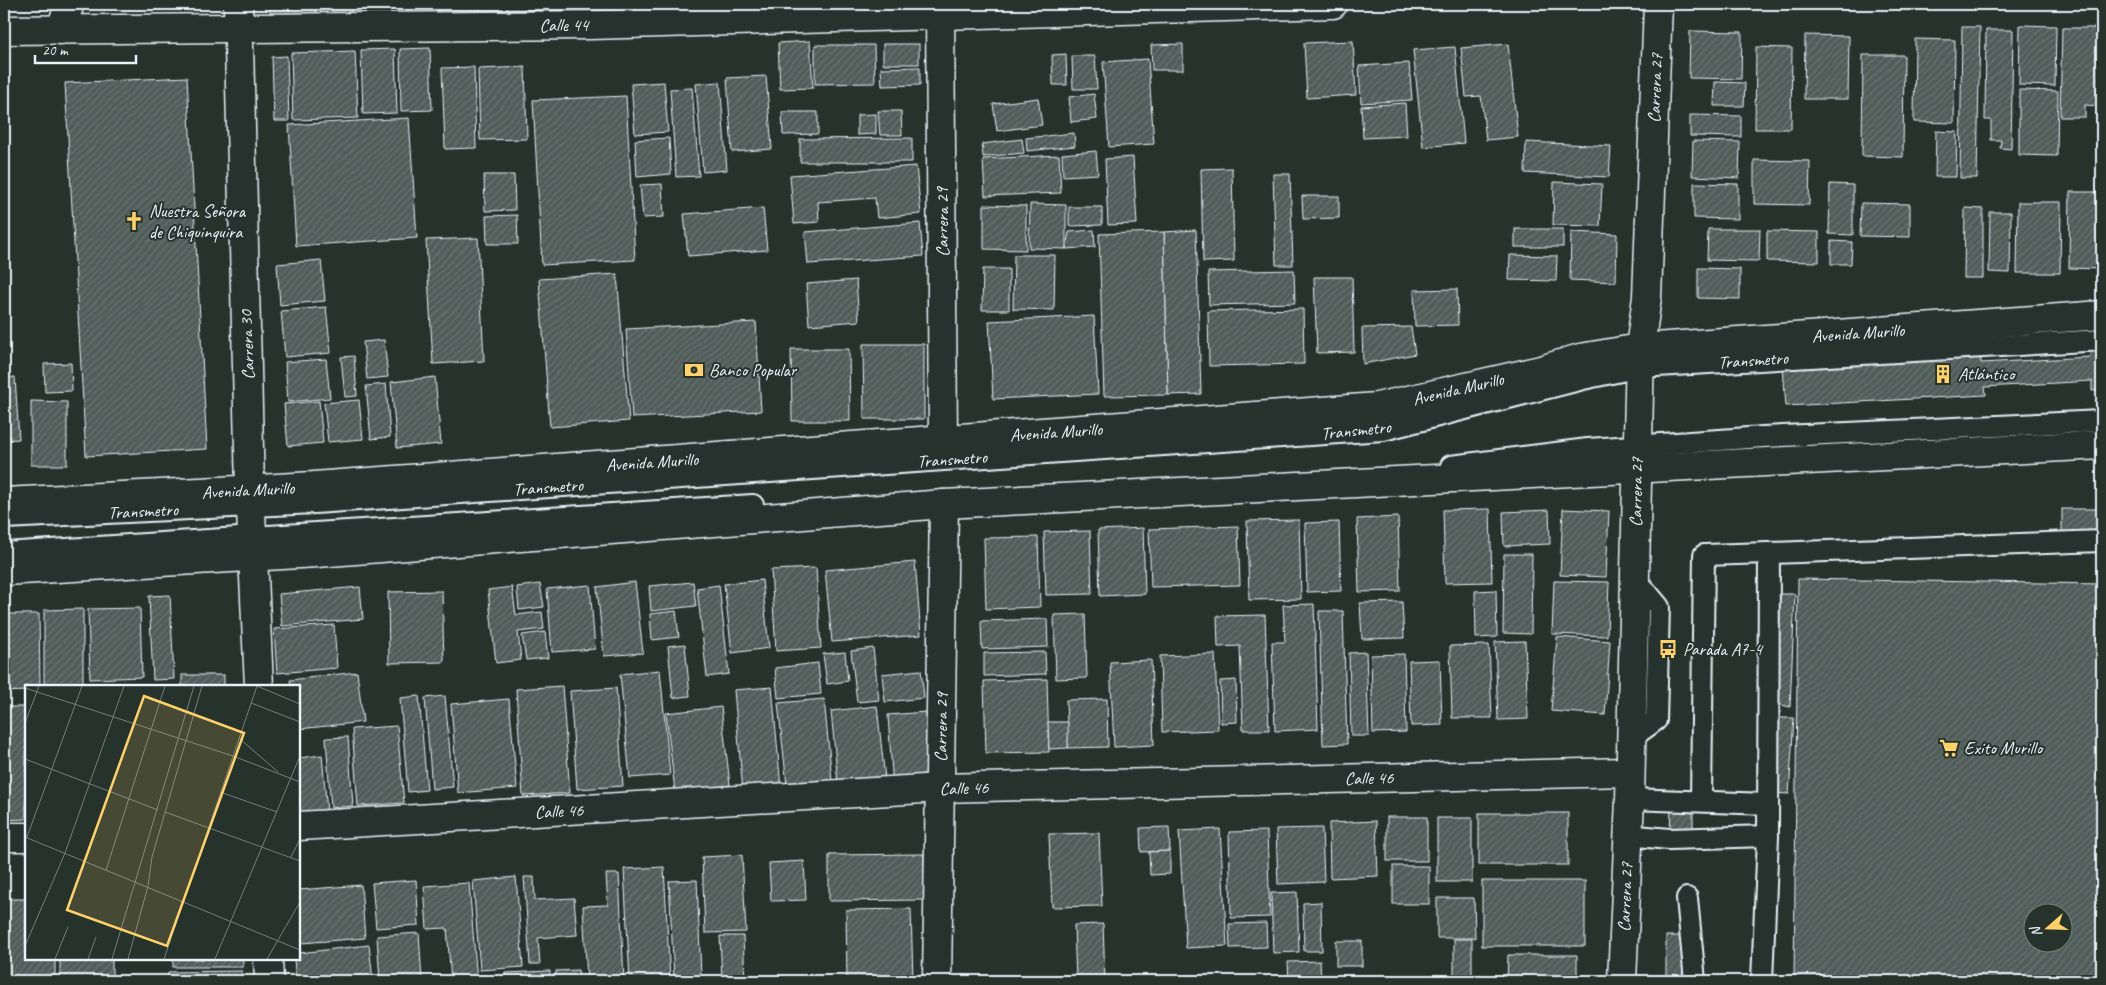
<svg xmlns="http://www.w3.org/2000/svg" width="2106" height="985" viewBox="0 0 2106 985" font-family="Caveat,sans-serif">
<style>
.building{fill:url(#building-hatch);stroke:#e8f1f8;fill-rule:evenodd}
.lines{fill:none;stroke-linecap:round;stroke-linejoin:round}
.service-casing{stroke:#e8f1f8;stroke-width:24}
.minor-casing{stroke:#e8f1f8;stroke-width:31}
.tertiary-casing{stroke:#e8f1f8;stroke-width:31}
.primary-casing{stroke:#e8f1f8;stroke-width:31}
.service{stroke:#26332d;stroke-width:20}
.minor{stroke:#26332d;stroke-width:28}
.tertiary{stroke:#26332d;stroke-width:28}
.primary{stroke:#26332d;stroke-width:28}
.labels{text-anchor:middle;dominant-baseline:central;stroke-width:4;stroke-linejoin:round;paint-order:stroke}
.street-label{font-size:18px;fill:#e8f1f8;stroke:#26332d}
.poi-label{font-size:18px;fill:#e8f1f8;stroke:#26332d;text-anchor:start}
.inset-road{fill:none;stroke:#747f7e;stroke-width:1}
.view{fill:#ffd166;fill-opacity:0.15;stroke:#ffd166;stroke-width:2.5}
.inset-edge{fill:none;stroke:#e8f1f8;stroke-width:2.5}
</style>
<defs>
<pattern id="building-hatch" width="6" height="6" patternUnits="userSpaceOnUse" patternTransform="scale(1.25)"><rect width="6" height="6" fill="#505c59"/><path d="M-1 1l2-2M0 6l6-6M5 7l2-2" fill="none" stroke="#697472"/></pattern>
</defs>
<rect width="100%" height="100%" fill="#26332d"/>
<filter id="ink" filterUnits="userSpaceOnUse"><feTurbulence type="fractalNoise" baseFrequency=".02" numOctaves="2"/><feDisplacementMap in="SourceGraphic" scale="10" xChannelSelector="R" yChannelSelector="G"/><feConvolveMatrix kernelMatrix="1 2 1 2 8 2 1 2 1" color-interpolation-filters="sRGB"/></filter>
<g filter="url(#ink)">
<g class="building">
<polygon points="28,4 46,4 44,9"/>
<rect x="270" y="4" width="46" height="14"/>
<rect x="321" y="4" width="30" height="13"/>
<rect x="356" y="4" width="36" height="17"/>
<polygon points="438,4 476,4 476,18 438,17"/>
<rect x="480" y="4" width="22" height="13"/>
<polygon points="507,4 571,4 571,17 507,16"/>
<polygon points="602,4 672,4 672,18 602,20"/>
<polygon points="2020,25 2056,26 2055,86 2019,85"/>
<polygon points="1962,27 1980,27 1977,178 1960,178"/>
<polygon points="2062,28 2102,28 2102,106 2085,105 2085,117 2060,117"/>
<polygon points="1986,30 2013,30 2011,149 2000,148 2001,140 1991,140 1991,120 1985,120"/>
<polygon points="1690,31 1742,32 1741,79 1689,78"/>
<polygon points="1805,35 1849,36 1848,99 1804,99"/>
<polygon points="1915,39 1955,40 1954,123 1914,122"/>
<polygon points="810,41 813,88 780,89 778,43"/>
<polygon points="1353,41 1356,95 1307,98 1304,43"/>
<rect x="883" y="44" width="36" height="20"/>
<polygon points="1183,44 1183,70 1152,70 1151,45"/>
<polygon points="1508,44 1518,137 1486,140 1481,96 1466,97 1461,48"/>
<polygon points="815,45 874,45 875,83 815,84"/>
<polygon points="1455,47 1464,143 1423,147 1413,50"/>
<polygon points="1756,47 1792,48 1791,129 1755,129"/>
<polygon points="430,48 432,110 401,111 400,49"/>
<polygon points="395,49 397,113 363,114 361,50"/>
<polygon points="355,51 358,118 293,120 291,53"/>
<polygon points="1066,54 1067,85 1053,85 1052,55"/>
<polygon points="1863,55 1904,55 1903,157 1862,156"/>
<polygon points="287,56 289,121 274,121 272,57"/>
<polygon points="1072,56 1095,56 1097,89 1073,89"/>
<polygon points="1148,59 1154,144 1109,147 1103,62"/>
<polygon points="1409,63 1412,100 1361,103 1359,66"/>
<polygon points="474,67 476,148 445,149 442,68"/>
<polygon points="525,67 527,139 480,140 478,69"/>
<polygon points="920,67 920,85 882,86 881,68"/>
<polygon points="766,76 772,149 732,152 727,78"/>
<polygon points="187,77 207,449 86,456 65,83"/>
<polygon points="664,82 668,132 635,134 631,84"/>
<polygon points="720,82 727,170 703,172 696,84"/>
<polygon points="1715,82 1745,83 1744,106 1714,106"/>
<polygon points="692,88 699,176 676,177 670,89"/>
<polygon points="2019,90 2058,91 2057,156 2019,155"/>
<polygon points="1094,94 1097,119 1071,122 1069,97"/>
<polygon points="626,96 635,260 542,265 533,100"/>
<polygon points="1038,98 1042,125 997,131 993,104"/>
<polygon points="1405,103 1407,136 1363,138 1361,106"/>
<polygon points="878,111 901,111 902,135 880,135"/>
<polygon points="782,112 818,112 818,134 783,135"/>
<polygon points="876,114 876,134 857,135 857,115"/>
<polygon points="1690,115 1741,116 1741,137 1690,136"/>
<polygon points="409,118 417,238 296,246 289,125"/>
<polygon points="1936,131 1957,132 1956,177 1935,177"/>
<polygon points="1074,133 1075,146 1027,151 1026,138"/>
<polygon points="669,138 671,174 637,177 635,140"/>
<polygon points="912,138 912,162 800,162 800,139"/>
<polygon points="1022,139 1024,153 983,157 982,144"/>
<polygon points="1693,141 1740,142 1739,178 1692,176"/>
<polygon points="1526,142 1611,146 1609,177 1525,173"/>
<polygon points="1096,151 1098,174 1063,176 1062,154"/>
<polygon points="1059,155 1061,193 985,196 983,159"/>
<polygon points="1133,157 1137,224 1108,225 1105,159"/>
<polygon points="1754,160 1810,161 1809,205 1754,204"/>
<polygon points="916,166 921,214 877,218 875,198 818,202 819,222 794,224 790,175"/>
<polygon points="1232,168 1234,261 1203,262 1201,169"/>
<polygon points="1273,174 1290,174 1293,265 1276,265"/>
<polygon points="484,175 514,175 515,210 485,211"/>
<polygon points="1554,182 1602,184 1600,226 1553,225"/>
<polygon points="1694,183 1738,184 1738,219 1694,218"/>
<polygon points="662,184 664,217 643,218 640,185"/>
<polygon points="1830,184 1853,185 1853,235 1829,234"/>
<polygon points="2070,192 2102,192 2102,269 2069,268"/>
<polygon points="1302,196 1339,196 1339,218 1303,219"/>
<polygon points="2018,202 2061,202 2060,273 2017,273"/>
<polygon points="1861,203 1910,204 1910,237 1860,236"/>
<polygon points="1030,204 1066,205 1066,249 1029,248"/>
<polygon points="984,205 1026,206 1026,250 984,249"/>
<polygon points="1069,207 1102,207 1102,225 1069,226"/>
<polygon points="763,208 767,250 688,256 684,214"/>
<polygon points="1965,208 1983,209 1983,278 1964,278"/>
<polygon points="1990,212 2011,212 2010,273 1989,272"/>
<polygon points="517,215 518,244 487,244 486,216"/>
<polygon points="920,223 923,256 808,264 805,232"/>
<rect x="1515" y="229" width="48" height="18"/>
<polygon points="1708,229 1760,229 1759,261 1707,260"/>
<polygon points="1094,230 1095,247 1066,249 1069,232"/>
<polygon points="1196,230 1201,394 1168,395 1164,232"/>
<polygon points="1767,231 1819,232 1819,262 1767,261"/>
<polygon points="1164,232 1168,395 1104,396 1099,234"/>
<polygon points="1571,232 1617,234 1616,282 1570,280"/>
<polygon points="478,238 484,361 433,364 426,240"/>
<polygon points="1831,241 1852,242 1851,264 1831,264"/>
<polygon points="1014,255 1055,255 1054,310 1013,309"/>
<polygon points="1510,255 1557,256 1556,281 1509,280"/>
<polygon points="321,260 325,301 280,305 277,264"/>
<polygon points="1698,268 1740,269 1740,299 1698,298"/>
<polygon points="983,269 1009,269 1009,310 982,310"/>
<polygon points="1294,270 1295,303 1209,305 1208,272"/>
<polygon points="617,274 629,421 550,427 539,279"/>
<polygon points="1314,277 1352,277 1354,352 1317,353"/>
<polygon points="856,280 859,321 809,325 806,284"/>
<polygon points="1457,289 1458,325 1415,326 1414,290"/>
<polygon points="326,307 331,353 285,357 281,311"/>
<polygon points="1303,309 1304,364 1209,366 1208,311"/>
<polygon points="1094,316 1098,394 993,399 989,321"/>
<polygon points="756,322 761,411 632,418 626,329"/>
<polygon points="1411,327 1415,354 1363,364 1362,328"/>
<polygon points="384,340 388,377 367,379 363,342"/>
<polygon points="863,344 924,344 924,419 864,419"/>
<polygon points="791,349 849,349 850,421 792,421"/>
<polygon points="2089,350 2102,350 2102,390 2092,391 2092,381 1985,387 1986,395 1786,406 1783,368 1981,356 1981,363 2090,357"/>
<polygon points="354,356 357,396 345,397 341,357"/>
<polygon points="326,359 330,398 288,402 285,362"/>
<polygon points="71,363 72,391 45,392 44,364"/>
<polygon points="15,377 19,439 4,440 4,378"/>
<polygon points="435,377 441,444 397,448 391,382"/>
<polygon points="386,384 390,437 371,439 366,386"/>
<polygon points="359,400 363,439 328,442 324,403"/>
<polygon points="31,401 67,402 67,465 31,465"/>
<polygon points="319,401 323,443 288,446 284,404"/>
<polygon points="1490,509 1492,582 1445,583 1443,510"/>
<polygon points="1563,509 1609,511 1606,577 1560,575"/>
<rect x="2062" y="509" width="40" height="23"/>
<polygon points="1549,510 1550,544 1504,546 1503,512"/>
<polygon points="1398,517 1400,591 1359,592 1357,519"/>
<polygon points="1299,520 1301,599 1249,600 1247,521"/>
<polygon points="1339,522 1341,591 1307,592 1305,523"/>
<polygon points="1238,526 1240,585 1151,587 1149,529"/>
<polygon points="1143,528 1145,594 1100,596 1098,530"/>
<polygon points="1090,531 1092,594 1046,595 1044,532"/>
<polygon points="1038,537 1040,607 986,609 984,538"/>
<polygon points="1504,554 1532,554 1531,634 1503,633"/>
<polygon points="915,562 921,635 832,642 825,570"/>
<polygon points="816,568 821,648 776,651 771,570"/>
<path d="M1798,579L2102,584V981H1794ZM2034,912H2064V942H2034Z"/>
<polygon points="762,580 769,648 732,653 724,584"/>
<polygon points="1554,581 1609,582 1607,636 1552,634"/>
<polygon points="635,582 643,653 604,656 597,587"/>
<polygon points="693,582 696,606 651,611 649,586"/>
<polygon points="540,584 544,607 519,610 517,587"/>
<polygon points="590,585 595,649 552,652 547,589"/>
<polygon points="719,585 729,674 707,677 697,588"/>
<polygon points="360,587 363,619 282,626 279,594"/>
<polygon points="512,587 516,615 542,612 544,629 518,632 521,660 496,663 488,590"/>
<polygon points="1496,590 1497,637 1476,638 1475,591"/>
<polygon points="442,591 444,662 389,663 388,592"/>
<polygon points="1780,594 1795,594 1790,707 1774,703"/>
<polygon points="170,595 174,679 153,680 149,596"/>
<polygon points="1402,602 1404,638 1362,639 1360,603"/>
<polygon points="1314,604 1318,729 1275,731 1272,642 1285,642 1283,605"/>
<polygon points="140,608 142,677 90,679 88,609"/>
<polygon points="83,609 83,686 44,686 44,610"/>
<polygon points="676,611 679,637 652,640 650,614"/>
<polygon points="1319,611 1343,611 1347,744 1323,745"/>
<polygon points="4,614 39,614 40,686 26,686 26,691 4,692"/>
<polygon points="1085,614 1087,678 1056,679 1054,615"/>
<polygon points="1265,615 1269,730 1243,730 1240,646 1218,647 1217,616"/>
<polygon points="1047,619 1048,647 982,649 981,621"/>
<polygon points="334,625 337,668 277,673 274,629"/>
<polygon points="545,632 548,658 526,660 522,635"/>
<polygon points="1557,637 1610,641 1605,715 1551,711"/>
<polygon points="1525,641 1528,719 1498,720 1495,642"/>
<polygon points="685,644 690,696 673,698 668,646"/>
<polygon points="1489,645 1492,718 1452,718 1450,646"/>
<polygon points="873,648 879,700 857,702 851,651"/>
<polygon points="845,652 848,681 827,684 823,654"/>
<polygon points="1045,652 1046,674 984,676 984,653"/>
<polygon points="1366,652 1369,736 1351,736 1349,653"/>
<polygon points="1215,654 1218,730 1162,732 1160,656"/>
<polygon points="1404,654 1406,732 1373,733 1371,655"/>
<polygon points="1151,660 1154,745 1114,747 1110,662"/>
<polygon points="1440,660 1442,725 1411,726 1409,661"/>
<polygon points="818,663 821,694 778,698 775,668"/>
<polygon points="660,670 670,775 630,778 620,674"/>
<polygon points="921,670 924,698 885,702 882,674"/>
<polygon points="357,672 363,722 299,729 299,686 291,686 290,680"/>
<rect x="182" y="675" width="42" height="11"/>
<polygon points="1047,679 1049,752 986,753 984,681"/>
<polygon points="1236,680 1237,722 1221,723 1220,681"/>
<polygon points="562,686 570,793 523,796 516,689"/>
<polygon points="772,687 781,788 743,792 734,690"/>
<polygon points="616,688 623,786 577,789 570,691"/>
<polygon points="419,696 427,790 408,792 400,698"/>
<polygon points="445,696 453,787 432,789 425,698"/>
<polygon points="509,699 517,788 458,793 451,704"/>
<polygon points="824,699 832,781 787,785 778,703"/>
<polygon points="1107,699 1108,747 1068,748 1066,700"/>
<polygon points="877,706 885,779 838,783 831,711"/>
<polygon points="4,707 26,707 26,819 4,820"/>
<polygon points="721,707 730,785 675,791 666,713"/>
<polygon points="926,712 931,785 893,788 888,715"/>
<polygon points="1776,718 1794,718 1789,794 1772,793"/>
<polygon points="1048,722 1068,722 1068,748 1049,749"/>
<polygon points="397,726 404,803 358,806 352,729"/>
<polygon points="348,737 353,806 331,808 326,738"/>
<polygon points="322,755 327,812 299,814 299,758"/>
<polygon points="1671,809 1693,810 1693,831 1670,830"/>
<rect x="1479" y="813" width="89" height="52"/>
<rect x="1387" y="817" width="40" height="44"/>
<rect x="1437" y="818" width="35" height="64"/>
<polygon points="1376,821 1378,876 1330,878 1329,823"/>
<polygon points="1169,827 1170,851 1141,852 1140,828"/>
<polygon points="1322,828 1324,882 1278,884 1276,829"/>
<polygon points="1220,829 1227,946 1186,948 1179,831"/>
<polygon points="1267,831 1270,917 1231,918 1229,832"/>
<polygon points="1099,833 1102,906 1052,907 1049,834"/>
<polygon points="1170,851 1170,874 1150,875 1149,852"/>
<polygon points="924,854 924,900 829,901 829,855"/>
<polygon points="742,855 746,932 705,933 702,857"/>
<polygon points="804,861 806,900 771,901 769,863"/>
<rect x="1393" y="866" width="36" height="38"/>
<polygon points="664,867 670,981 630,981 624,869"/>
<polygon points="606,874 619,874 624,981 587,981 583,906 608,905"/>
<polygon points="516,877 523,967 480,970 473,881"/>
<polygon points="524,877 534,877 535,900 574,898 577,935 538,938 540,964 530,964"/>
<polygon points="416,880 419,925 376,928 372,883"/>
<polygon points="697,880 701,977 674,978 669,881"/>
<rect x="1482" y="881" width="103" height="65"/>
<polygon points="469,883 477,981 451,981 447,928 427,929 424,886"/>
<polygon points="361,885 365,938 301,943 299,890"/>
<polygon points="1297,892 1299,952 1273,953 1271,893"/>
<polygon points="1437,898 1474,898 1475,938 1437,938"/>
<polygon points="4,899 26,899 26,959 55,959 55,981 4,981"/>
<polygon points="1321,902 1322,951 1304,951 1303,903"/>
<polygon points="911,909 913,981 847,981 846,910"/>
<polygon points="1266,923 1267,947 1230,948 1229,924"/>
<polygon points="1103,924 1105,981 1076,981 1074,925"/>
<polygon points="419,933 422,981 380,981 377,936"/>
<polygon points="720,936 743,936 745,981 722,981"/>
<polygon points="1666,936 1688,936 1691,981 1666,981"/>
<rect x="1454" y="939" width="18" height="38"/>
<rect x="1336" y="941" width="26" height="25"/>
<polygon points="369,945 373,981 296,981 294,959 299,959 299,953"/>
<polygon points="1508,955 1577,955 1577,981 1507,981"/>
<rect x="60" y="959" width="52" height="22"/>
<rect x="173" y="959" width="70" height="8"/>
<polygon points="1320,961 1321,981 1289,981 1288,962"/>
<polygon points="578,970 579,981 556,981 556,971"/>
<polygon points="242,971 242,981 168,981 168,972"/>
<polygon points="550,971 550,981 505,981 505,973"/>
<polygon points="816,979 816,981 750,981"/>
</g>
<g class="lines">
<g class="service-casing">
<g id="service">
<polyline points="1451,466 1588,449 1763,437 2102,421"/>
<polyline points="4,518 315,503 1383,430 1583,379 1640,367 2102,340"/>
<polyline points="4,553 753,505"/>
<polyline points="1630,739 1656,720 1659,607 1634,577"/>
<polyline points="1630,799 1768,804"/>
<polyline points="1701,800 1704,555 1769,553"/>
<polyline points="1627,835 1669,839 1768,836"/>
<polyline points="1687,898 1695,981"/>
<polyline points="1762,981 1768,836 1769,553 2102,541"/>
</g>
</g>
<g class="minor-casing">
<g id="minor">
<polyline points="238,4 250,489 259,686"/>
<polyline points="940,4 943,441"/>
<polyline points="4,30 590,25 1333,4"/>
<polyline points="60,30 70,4"/>
<polyline points="299,826 940,788 1629,772"/>
<polyline points="4,837 26,837"/>
<polyline points="268,959 269,981"/>
<polyline points="937,981 944,504"/>
</g>
</g>
<g class="tertiary-casing">
<polyline id="tertiary" points="1622,981 1630,799 1640,348 1647,297 1658,4"/>
</g>
<g class="primary-casing">
<g id="primary">
<polyline points="4,502 314,486 1377,407 1541,370 1580,358 1640,348 2102,315"/>
<polyline points="4,571 317,553 944,504 2102,445"/>
</g>
</g>
<use href="#service" class="service"/>
<use href="#minor" class="minor"/>
<use href="#tertiary" class="tertiary"/>
<use href="#primary" class="primary"/>
</g>
</g>
<defs>
<g id="church-bare" transform="scale(1.5)"><path d="M-1.2-6h2.4v3.5h3.3v2.4h-3.3V6h-2.4V-.1h-3.3v-2.4h3.3Z" fill="#ffd166" stroke="#26332d" stroke-width="2.5" paint-order="stroke"/></g>
<g id="bank-bare" transform="scale(1.5)"><path d="M-6-4H6V4H-6ZM0-2.3a2.3 2.3 0 1 0 0 4.6a2.3 2.3 0 1 0 0-4.6Z" fill="#ffd166" stroke="#26332d" stroke-width="2.5" paint-order="stroke"/></g>
<g id="building-bare" transform="scale(1.5)"><path d="M-4-6H4V6H1V3H-1V6H-4ZM-2.5-4.3h1.7v1.8h-1.7ZM.8-4.3h1.7v1.8H.8ZM-2.5-1h1.7V.8h-1.7ZM.8-1h1.7V.8H.8Z" fill="#ffd166" stroke="#26332d" stroke-width="2.5" paint-order="stroke"/></g>
<g id="bus-bare" transform="scale(1.5)"><path d="M-5-6H5V4H4V6H2V4H-2V6H-4V4H-5ZM-3.5-4V0h7V-4ZM-3.5 1.2v1.5H-2V1.2ZM2 1.2v1.5H3.5V1.2Z" fill="#ffd166" stroke="#26332d" stroke-width="2.5" paint-order="stroke"/></g>
<g id="supermarket-bare" transform="scale(1.5)"><path d="M-6-5.5h2.5l.6 2H6L4.5 2H-2.5L-4.4-4H-6ZM-1.5 3.2a1.3 1.3 0 1 0 .1 0ZM3 3.2a1.3 1.3 0 1 0 .1 0Z" fill="#ffd166" stroke="#26332d" stroke-width="2.5" paint-order="stroke"/></g>
</defs>
<g fill-rule="evenodd">
<use href="#church-bare" x="134" y="221"/>
<use href="#bank-bare" x="694" y="370"/>
<use href="#building-bare" x="1943" y="374"/>
<use href="#bus-bare" x="1668" y="649"/>
<use href="#supermarket-bare" x="1949" y="748"/>
</g>
<g class="labels">
<g class="street-label">
<text x="564" y="25">Calle 44</text>
<text transform="translate(1655 88) rotate(-88)">Carrera 27</text>
<text transform="translate(942 222) rotate(-90)">Carrera 29</text>
<text transform="translate(1858 333) rotate(-4)">Avenida Murillo</text>
<text transform="translate(247 345) rotate(-92)">Carrera 30</text>
<text transform="translate(1753 360) rotate(-4)">Transmetro</text>
<text transform="translate(1458 389) rotate(-13)">Avenida Murillo</text>
<text transform="translate(1356 430) rotate(-6)">Transmetro</text>
<text transform="translate(1056 432) rotate(-4)">Avenida Murillo</text>
<text transform="translate(952 459) rotate(-4)">Transmetro</text>
<text transform="translate(652 462) rotate(-4)">Avenida Murillo</text>
<text transform="translate(548 487) rotate(-4)">Transmetro</text>
<text transform="translate(248 490) rotate(-3)">Avenida Murillo</text>
<text transform="translate(1636 492) rotate(-89)">Carrera 27</text>
<text transform="translate(143 511) rotate(-3)">Transmetro</text>
<text transform="translate(941 727) rotate(-89)">Carrera 29</text>
<text transform="translate(1369 778) rotate(-1)">Calle 46</text>
<text transform="translate(964 788) rotate(-2)">Calle 46</text>
<text transform="translate(559 811) rotate(-3)">Calle 46</text>
<text transform="translate(1625 897) rotate(-88)">Carrera 27</text>
</g>
<g class="poi-label">
<text x="149" y="211">Nuestra Señora<tspan x="149" dy="21">de Chiquinquira</tspan></text>
<text x="709" y="370">Banco Popular</text>
<text x="1958" y="374">Atlántico</text>
<text x="1683" y="649">Parada A7-4</text>
<text x="1964" y="748">Exito Murillo</text>
</g>
</g>
<g transform="translate(25 685)">
<rect width="275" height="275" fill="#26332d"/>
<path class="inset-road" d="M232,1L275,19M0,3L208,71L275,97M226,18L275,37M0,38L14,1M214,53L253,87M0,74L133,125M195,107L252,127M140,127L275,176M0,152L275,265M2,152L57,1M266,172L275,154M81,185L140,1M0,261L40,168L99,1M30,274L43,242M63,274L71,252M87,274L169,1M103,274L123,201L127,172L177,1M139,274L232,1M190,274L275,71M242,274L275,217"/>
<path class="view" d="M119,11L219,48L142,261L42,225Z"/>
<rect width="275" height="275" class="inset-edge"/>
</g>
<rect width="2106" height="985" fill="none" stroke="#26332d" stroke-width="20"/>
<rect x="10" y="10" width="2086" height="965" fill="none" stroke="#e8f1f8" stroke-width="2" filter="url(#ink)"/>
<g transform="translate(2048 928) rotate(250)"><circle r="24" fill="#26332d" stroke="#747f7e"/>
<path d="M0-4L9 19L0 12L-9 19Z" fill="#ffd166"/>
<text y="-8" font-size="14" font-weight="bold" text-anchor="middle" fill="#e8f1f8">N</text>
</g>
<path d="M35 55v8h101v-8" fill="none" stroke="#e8f1f8" stroke-width="2.5"/>
<text x="42" y="55" font-size="15" fill="#e8f1f8" stroke="#26332d" stroke-width="4" paint-order="stroke">20 m</text>
</svg>
